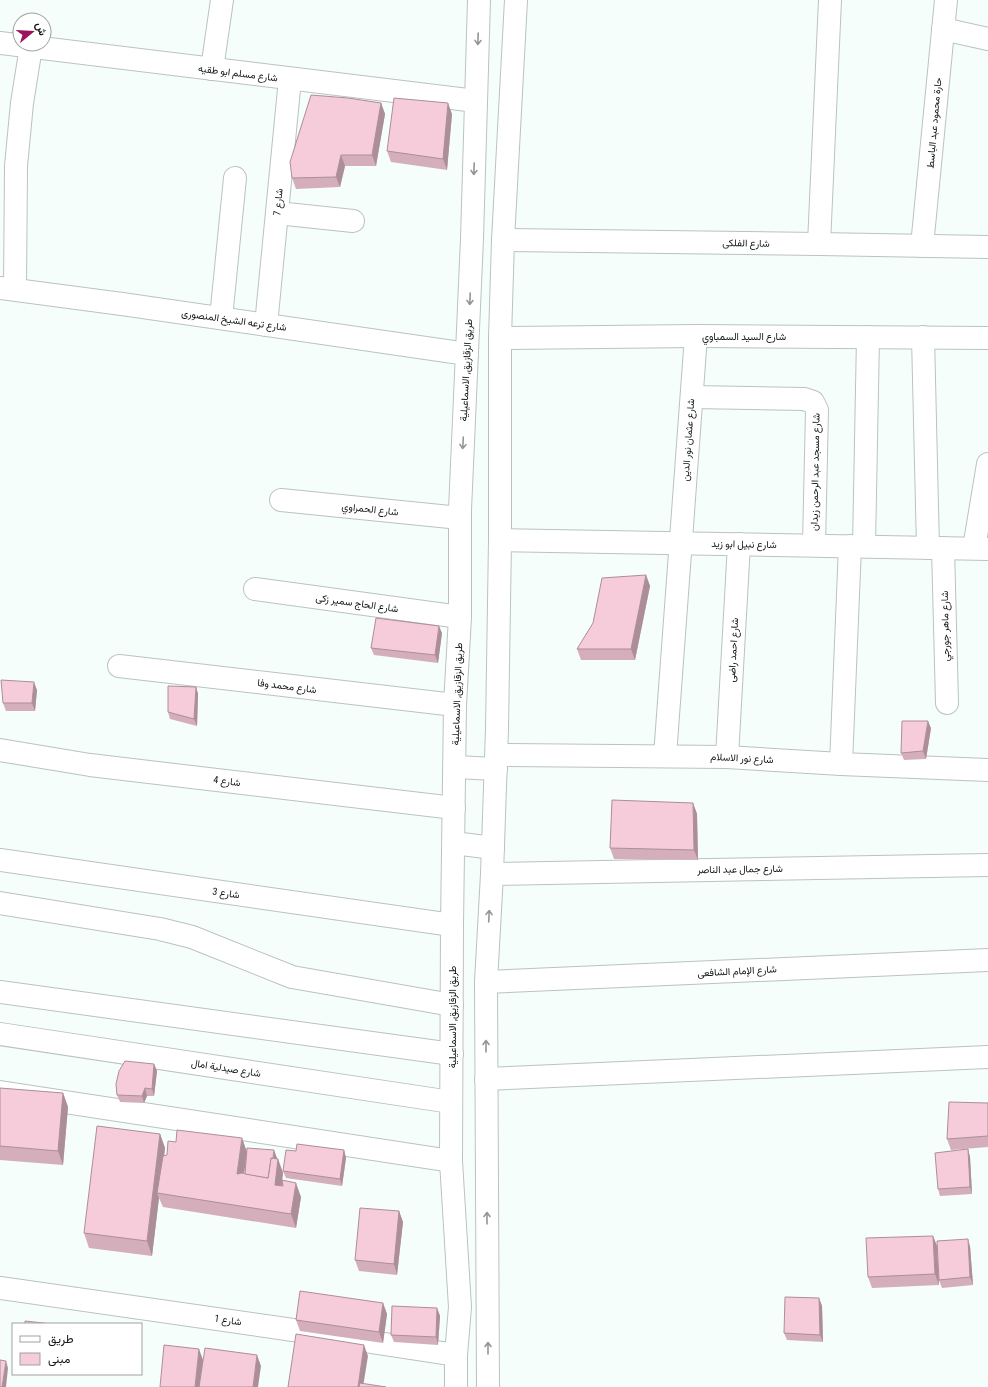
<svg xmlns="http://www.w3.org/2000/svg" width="988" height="1387" viewBox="0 0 988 1387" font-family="'Roboto Condensed',Vazirmatn,sans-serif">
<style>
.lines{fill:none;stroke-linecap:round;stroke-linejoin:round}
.minor-casing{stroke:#bac3c0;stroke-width:24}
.highway-casing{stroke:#bac3c0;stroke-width:24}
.minor{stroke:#fff;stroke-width:22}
.highway{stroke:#fff;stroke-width:22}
.wall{fill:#d4afbb;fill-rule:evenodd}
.shaded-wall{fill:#ac8e99}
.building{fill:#f6cbda;stroke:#ac8e99}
.oneway{stroke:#949595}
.labels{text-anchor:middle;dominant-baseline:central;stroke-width:4;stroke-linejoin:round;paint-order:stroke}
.street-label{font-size:10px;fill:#111413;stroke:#fff}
</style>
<rect width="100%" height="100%" fill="#f5fefa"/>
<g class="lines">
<g class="minor-casing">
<g id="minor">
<polyline points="943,29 988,39"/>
<polyline points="0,43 476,101"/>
<polyline points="212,69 222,0"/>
<polyline points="277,213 353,221"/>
<polyline points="503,240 819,244 988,247"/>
<polyline points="819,244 830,0"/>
<polyline points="922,246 946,0"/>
<polyline points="0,288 122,304 467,354"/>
<polyline points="15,289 16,166 22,103 31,47"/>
<polyline points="221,318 235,178"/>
<polyline points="266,325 290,79"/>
<polyline points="923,337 928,548"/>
<polyline points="500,338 696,336 988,338"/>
<polyline points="692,397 804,399 813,402 817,410 814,545"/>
<polyline points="281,500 460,518"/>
<polyline points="500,540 988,549"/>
<polyline points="864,546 868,337"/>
<polyline points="943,548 947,703"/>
<polyline points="974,548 988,464"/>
<polyline points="255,589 460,617"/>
<polyline points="119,666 455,705"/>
<polyline points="0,750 90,765 454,808"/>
<polyline points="497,755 727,757 841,764 988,770"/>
<polyline points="665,756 696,336"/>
<polyline points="727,757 739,544"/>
<polyline points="841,764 850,546"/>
<polyline points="0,860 452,925"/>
<polyline points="492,874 988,865"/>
<polyline points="0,903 160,929 192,937 292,977 452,1005"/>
<polyline points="486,982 988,960"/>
<polyline points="0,992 452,1054"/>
<polyline points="0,1034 451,1102"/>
<polyline points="486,1079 988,1057"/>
<polyline points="0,1092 451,1161"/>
<polyline points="0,1288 300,1331 456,1355"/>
</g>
</g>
<g class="highway-casing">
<g id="highway">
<polyline points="455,767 496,769"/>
<polyline points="454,843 493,848"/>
<polyline points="456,1387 456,1355 460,1307 451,1161 452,925 455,705 460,617 460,510 472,239 479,0"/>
<polyline points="488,1387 486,982 492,874 497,729 500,540 500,338 503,240 516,0"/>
</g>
</g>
<use href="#minor" class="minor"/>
<use href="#highway" class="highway"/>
</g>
<g class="wall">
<polygon points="381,103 385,114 376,166 345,166 340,187 296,189 292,178"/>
<polygon points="452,114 447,170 391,162 387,151"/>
<polygon points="646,575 650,586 635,660 581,660 577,649"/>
<polygon points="442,633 438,663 374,655 371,648"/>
<polygon points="196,687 198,694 197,726 170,719 168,712"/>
<polygon points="37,690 35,711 6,711 3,703"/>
<polygon points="931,728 926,759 904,760 901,753"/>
<polygon points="693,803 697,814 698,860 614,859 610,848"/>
<polygon points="154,1064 157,1071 154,1096 147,1096 144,1103 120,1102 117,1095"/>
<polygon points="0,1088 63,1093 68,1107 63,1165 0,1160"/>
<polygon points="988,1103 988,1147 951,1150 947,1139"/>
<path d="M160,1134L165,1148L164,1156L247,1152L277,1158L278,1159L283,1173L282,1180L301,1197L296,1228L163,1207L159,1198L152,1256L89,1248L84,1233ZM247,1156L245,1174L244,1173Z"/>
<polygon points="968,1149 970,1157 972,1194 940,1196 938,1189"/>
<polygon points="344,1150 346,1158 342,1186 286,1178 283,1171 296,1151"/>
<polygon points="399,1211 403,1222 397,1275 359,1271 355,1260"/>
<polygon points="933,1236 937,1246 939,1285 872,1288 868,1277"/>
<polygon points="970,1246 973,1285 942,1288 939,1280"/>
<polygon points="819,1298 822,1306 823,1342 787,1340 784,1333"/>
<polygon points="383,1303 387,1314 383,1343 300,1331 296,1320"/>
<polygon points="437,1308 440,1316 438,1345 394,1342 391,1335"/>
</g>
<g class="shaded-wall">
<polygon points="381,103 385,114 376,166 372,155"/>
<polygon points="448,103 452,114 447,170 443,159"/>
<polygon points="341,155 345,166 340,187 336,177"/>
<polygon points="646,575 650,586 635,660 631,649"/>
<polygon points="439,626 442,633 438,663 435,655"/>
<polygon points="34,682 37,690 35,711 32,703"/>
<polygon points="196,687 198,694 197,726 194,719"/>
<polygon points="928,721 931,728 926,759 923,751"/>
<polygon points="693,803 697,814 698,860 694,850"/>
<polygon points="154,1064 157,1071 154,1096 152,1089"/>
<polygon points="145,1088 147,1096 144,1103 142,1096"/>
<polygon points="63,1093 68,1107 63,1165 58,1151"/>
<polygon points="160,1134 165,1148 160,1194 157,1193 159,1198 152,1256 147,1241"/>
<polygon points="242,1138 247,1152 242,1188 237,1174"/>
<polygon points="968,1149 970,1157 972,1194 970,1187"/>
<polygon points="274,1150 277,1158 275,1181 278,1159 283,1173 280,1199 272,1182"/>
<polygon points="344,1150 346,1158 342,1186 340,1179"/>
<polygon points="296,1183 301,1197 296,1228 291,1214"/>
<polygon points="399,1211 403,1222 397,1275 394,1264"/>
<polygon points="933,1236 937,1246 939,1285 935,1274"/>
<polygon points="968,1239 970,1246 973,1285 970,1277"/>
<polygon points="819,1298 822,1306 823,1342 820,1335"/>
<polygon points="383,1303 387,1314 383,1343 379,1332"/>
<polygon points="437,1308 440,1316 438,1345 436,1337"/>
<polygon points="364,1345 368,1356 363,1387 358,1387"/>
<polygon points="199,1349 203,1360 200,1387 195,1387"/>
<polygon points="257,1355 261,1366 258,1387 253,1387"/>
<polygon points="6,1361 8,1368 6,1387 2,1387"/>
</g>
<g class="building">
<polygon points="311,95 348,98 381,103 372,155 341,155 336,177 292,178 290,162"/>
<polygon points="394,98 448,103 443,159 387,151"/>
<polygon points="646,575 631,649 577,649 593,623 602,578"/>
<polygon points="376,618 439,626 435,655 371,648"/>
<polygon points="1,680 34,682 32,703 3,703"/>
<polygon points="168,686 196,687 194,719 168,712"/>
<polygon points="902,721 928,721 923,751 901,753"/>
<polygon points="612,800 693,803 694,850 610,848"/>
<polygon points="125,1061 154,1064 152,1089 145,1088 142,1096 117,1095 116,1084 119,1071"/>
<polygon points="0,1088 63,1093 58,1151 0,1146"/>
<polygon points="949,1102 988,1103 988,1136 947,1139"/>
<polygon points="97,1126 160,1134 147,1241 84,1233"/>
<polygon points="177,1130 242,1138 237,1174 242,1173 268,1178 271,1158 278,1159 275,1185 283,1186 282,1180 296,1183 291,1214 157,1193 163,1156 167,1155 168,1141 176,1142"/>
<polygon points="297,1144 344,1150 340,1179 283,1171 286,1150 296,1151"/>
<polygon points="247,1148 274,1150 273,1158 271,1158 268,1178 245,1174"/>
<polygon points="968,1149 970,1187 938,1189 935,1153"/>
<polygon points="360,1208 399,1211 394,1264 355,1260"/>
<polygon points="933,1236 935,1274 868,1277 866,1238"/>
<polygon points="968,1239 970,1277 939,1280 937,1241"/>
<polygon points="300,1291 383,1303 379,1332 296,1320"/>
<polygon points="785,1297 819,1298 820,1335 784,1333"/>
<polygon points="392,1306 437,1308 436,1337 391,1335"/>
<polygon points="25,1321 52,1324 25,1324"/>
<polygon points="296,1334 364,1345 358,1387 288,1387"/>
<polygon points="164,1345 199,1349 195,1387 160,1387"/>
<polygon points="205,1348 257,1355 253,1387 199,1387"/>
<polygon points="0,1360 6,1361 2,1387 0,1387"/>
<polygon points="360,1383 386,1387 359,1387"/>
</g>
<defs><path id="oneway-shaft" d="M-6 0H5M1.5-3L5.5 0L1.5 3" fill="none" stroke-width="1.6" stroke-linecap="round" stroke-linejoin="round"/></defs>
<g class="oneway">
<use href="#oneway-shaft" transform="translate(478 39) rotate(92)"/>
<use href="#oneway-shaft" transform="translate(474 169) rotate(92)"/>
<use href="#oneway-shaft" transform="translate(470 299) rotate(92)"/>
<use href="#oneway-shaft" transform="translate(463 443) rotate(93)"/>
<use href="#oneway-shaft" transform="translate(489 916) rotate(-87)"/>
<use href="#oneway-shaft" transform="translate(486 1046) rotate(-90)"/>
<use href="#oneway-shaft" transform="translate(487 1218) rotate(-90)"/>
<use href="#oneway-shaft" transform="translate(488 1348) rotate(-90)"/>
</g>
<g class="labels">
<g class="street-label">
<text transform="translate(238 73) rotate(7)">شارع مسلم ابو طقيه</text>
<text transform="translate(934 123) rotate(-85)">حارة محمود عبد الباسط</text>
<text transform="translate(278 202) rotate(-85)">شارع 7</text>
<text transform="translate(746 243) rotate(1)">شارع الفلكى</text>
<text transform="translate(234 320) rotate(8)">شارع ترعه الشيخ المنصورى</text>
<text x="744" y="336">شارع السيد السمباوي</text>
<text transform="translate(466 370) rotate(-87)">طريق الزقازيق, الاسماعيلية</text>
<text transform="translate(688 440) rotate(-86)">شارع عثمان نور الدين</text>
<text transform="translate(815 472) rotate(-89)">شارع مسجد عبد الرحمن زيدان</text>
<text transform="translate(370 509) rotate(6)">شارع الحمراوي</text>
<text transform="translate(744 544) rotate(1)">شارع نبيل ابو زيد</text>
<text transform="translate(357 603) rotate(8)">شارع الحاج سمير زكى</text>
<text transform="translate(945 626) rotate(-91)">شارع ماهر جورجي</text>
<text transform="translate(733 650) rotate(-87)">شارع احمد راضى</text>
<text transform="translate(287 686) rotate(7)">شارع محمد وفا</text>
<text transform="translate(457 694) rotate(-88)">طريق الزقازيق, الاسماعيلية</text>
<text transform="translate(742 758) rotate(3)">شارع نور الاسلام</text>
<text transform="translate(227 781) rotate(7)">شارع 4</text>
<text transform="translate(740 869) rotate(-1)">شارع جمال عبد الناصر</text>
<text transform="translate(226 893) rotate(8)">شارع 3</text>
<text transform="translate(737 971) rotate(-3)">شارع الإمام الشافعى</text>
<text transform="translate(452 1017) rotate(-90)">طريق الزقازيق, الاسماعيلية</text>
<text transform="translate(226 1068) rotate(9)">شارع صيدلية امال</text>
<text transform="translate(228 1320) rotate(8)">شارع 1</text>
</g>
</g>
<rect x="12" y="1323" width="130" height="52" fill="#ffffff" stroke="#a0a1a1"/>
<rect x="20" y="1336" width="20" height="6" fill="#ffffff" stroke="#a0a1a1"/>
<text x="48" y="1343" font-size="12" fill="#111413">طريق</text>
<rect x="20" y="1353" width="20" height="12" fill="#f6cbda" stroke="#a0a1a1"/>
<text x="48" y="1363" font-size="12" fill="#111413">مبنى</text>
<g transform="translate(32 32) rotate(72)"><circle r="19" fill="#ffffff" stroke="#a0a1a1"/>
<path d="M0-3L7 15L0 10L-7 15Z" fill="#9e115d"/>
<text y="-6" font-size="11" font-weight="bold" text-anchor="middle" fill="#111413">ش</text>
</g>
</svg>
